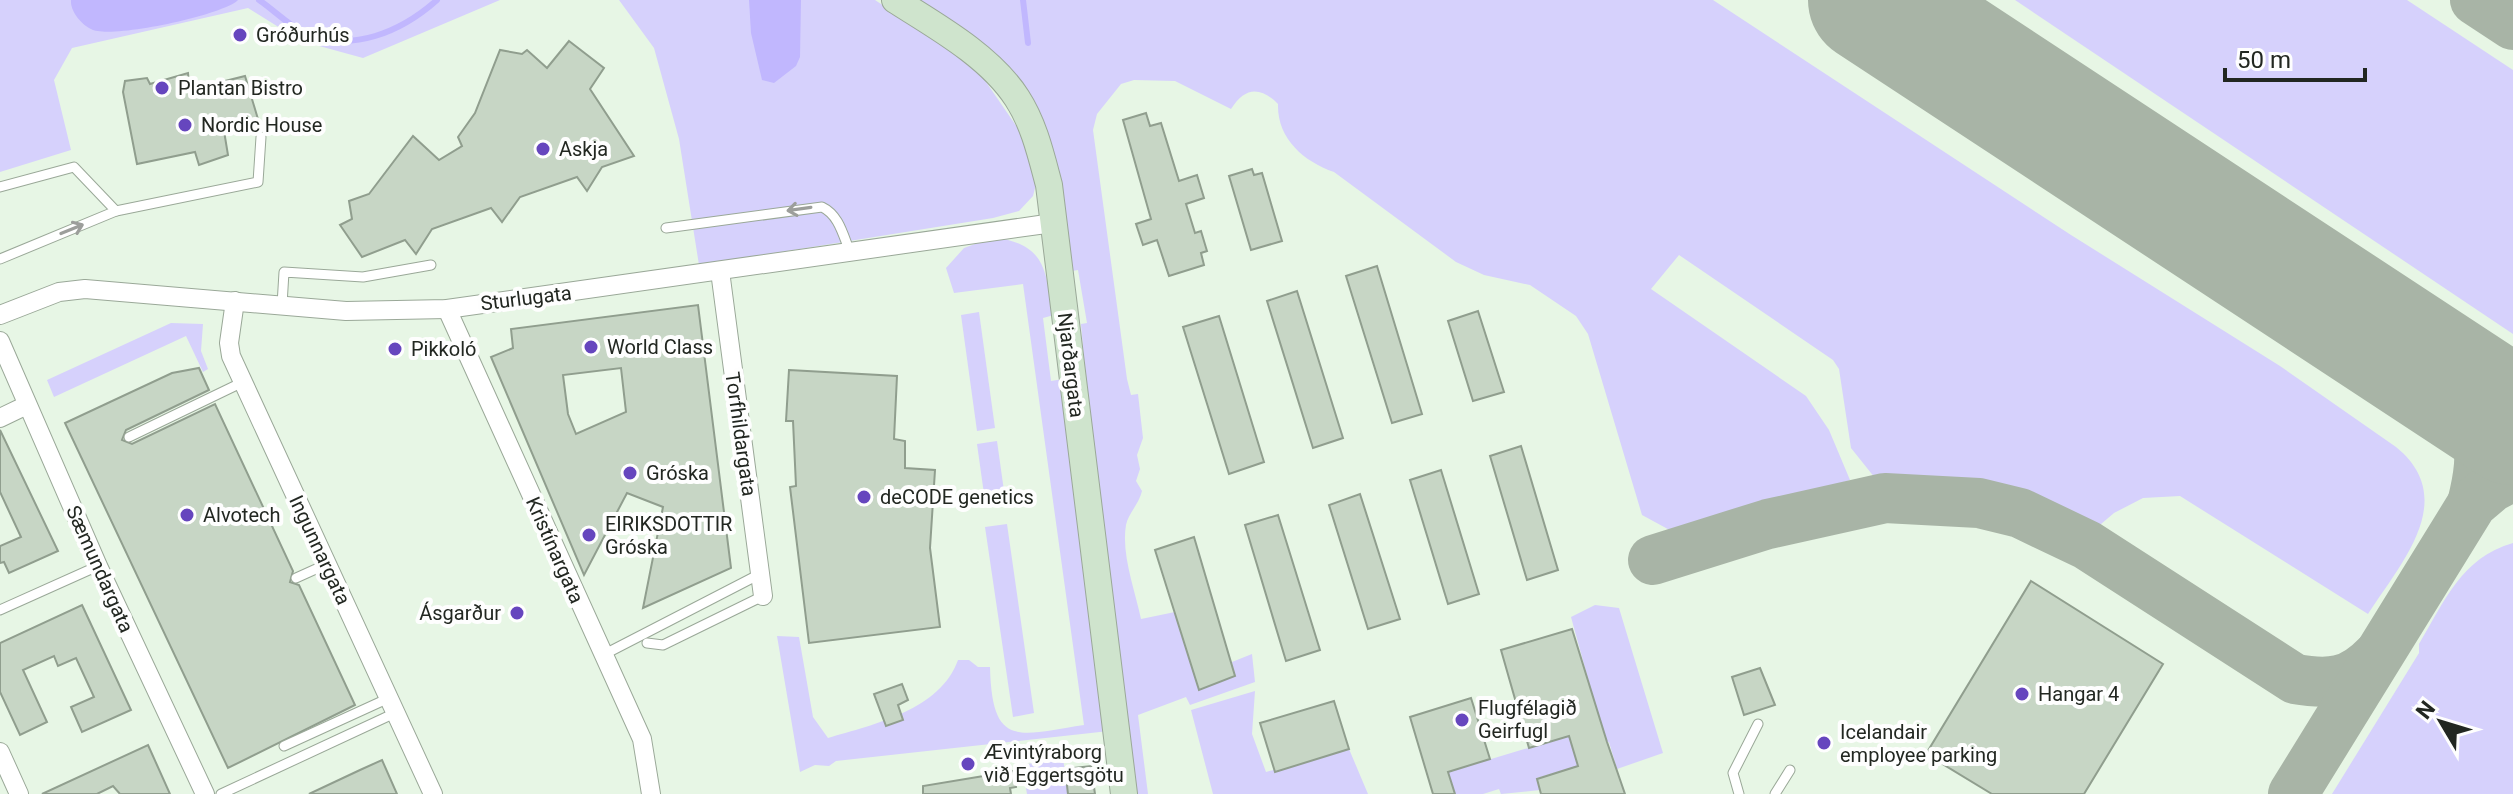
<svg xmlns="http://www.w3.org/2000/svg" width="2513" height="794" viewBox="0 0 2513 794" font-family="Roboto,sans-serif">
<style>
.green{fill:#d6d1fc}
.water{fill:#c1b7fe}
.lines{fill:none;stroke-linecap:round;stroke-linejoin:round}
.stream{stroke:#c1b7fe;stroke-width:6}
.taxiway{stroke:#a8b4a6;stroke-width:50}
.runway{stroke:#a8b4a6;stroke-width:126}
.building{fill:#c7d6c5;stroke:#909e8e;stroke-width:2;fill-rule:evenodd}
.service-casing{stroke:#9aa898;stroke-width:11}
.minor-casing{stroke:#9aa898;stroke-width:20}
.secondary-casing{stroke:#9aa898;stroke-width:28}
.service{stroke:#fff;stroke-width:9}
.minor{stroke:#fff;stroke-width:18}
.secondary{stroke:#cfe4cd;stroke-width:26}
.oneway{stroke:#9c9e9b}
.poi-dot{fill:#6646be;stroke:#fefefe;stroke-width:3}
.labels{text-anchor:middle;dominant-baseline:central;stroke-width:8;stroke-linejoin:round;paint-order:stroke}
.poi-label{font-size:20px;fill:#222721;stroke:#fefefe;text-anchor:start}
.street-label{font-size:20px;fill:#222721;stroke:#fefefe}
</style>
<rect width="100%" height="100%" fill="#e7f6e5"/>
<g class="green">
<polygon points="0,0 500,0 363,58 301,41 248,8 72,48 54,80 71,150 0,172"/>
<polygon points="619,0 875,0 962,58 984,79 1019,130 1037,180 1033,196 1019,211 993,218 699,265 679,139 654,48"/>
<path d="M914,0H1713L2071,235L2280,366L2396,447C2460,499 2401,563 2368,614L2180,496L2143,498L2114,513L2094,530C2051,506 2005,487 1955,483C1930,480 1898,485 1875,478L1851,448L1839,369L1833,360L1679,255L1651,289L1806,396L1829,430L1850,480L1677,534L1642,515L1588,334L1576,316L1530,285L1484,275L1456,262L1334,172C1303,161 1277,138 1278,104C1260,86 1245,87 1231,109L1175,81L1134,80L1121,84L1097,114L1093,130L1127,379L1131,395L1138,394L1143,438L1137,455L1140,469L1136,481L1142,491C1139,504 1128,514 1126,525C1121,554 1135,590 1141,619L1175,612L1199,689L1235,676L1232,662L1252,654L1255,682L1190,705L1186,697L1138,715L1148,794H1136L1086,383L1081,324L1087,323L1078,270L1072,271L1059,174L1045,128Z"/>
<polygon points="2015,0 2407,0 2513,70 2513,334"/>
<path d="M994,237C1047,246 1044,268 1054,315L1043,318L1051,381L1063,379L1109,731L836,761L829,766L815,765L800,772L777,636L799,637L813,717L828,738C875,724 940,710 958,660H969L978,667H990C992,749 1018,735 1084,725L1023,284L954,293L946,268L964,248Z"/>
<polygon points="979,312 995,428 977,431 961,315"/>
<polygon points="171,323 203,324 201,351 208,369 203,372 186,336 54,397 47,380"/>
<polygon points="997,441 1004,491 984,494 977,444"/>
<polygon points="1007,524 1034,713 1013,717 985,527"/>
<path d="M2513,543V794H2332L2419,653V644C2444,602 2462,557 2513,543Z"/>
<polygon points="1595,605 1619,608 1663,753 1617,769 1609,742 1574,752 1578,766 1537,778 1540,790 1501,794 1499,789 1483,794 1433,794 1428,778 1601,726 1571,617"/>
<polygon points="1255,691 1252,734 1266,772 1349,749 1368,794 1213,794 1191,710"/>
<polygon points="1063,758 1068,794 1027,794 1022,765"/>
</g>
<g class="water">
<path d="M71,0H238C224,15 109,40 91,29C81,24 70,11 71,0Z"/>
<polygon points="749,0 801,0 800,57 796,66 774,83 762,80 751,33"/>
</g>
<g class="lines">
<g class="stream">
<path d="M259,0C274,10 289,26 305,33C352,53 401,32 437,0"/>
<polyline points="1023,0 1028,43"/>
</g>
<g class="taxiway">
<polyline points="2475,0 2513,25"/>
<path d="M2446,378C2479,429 2487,443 2472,504"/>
<path d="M1653,560L1768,524L1885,498L1979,503L2020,513L2087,545L2295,679C2330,685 2351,683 2377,656"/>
<polyline points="2293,794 2472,504 2492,487 2513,476"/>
</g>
<polyline class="runway" points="1871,0 2513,422"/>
</g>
<g class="building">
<polygon points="569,41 604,68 590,89 634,156 602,167 587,191 577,177 520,197 502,222 491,208 432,229 416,254 405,240 362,257 340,225 352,219 349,201 369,194 413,136 439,160 462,146 458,137 475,113 500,50 522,54 527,50 547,68"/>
<polygon points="188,73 189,84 202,82 205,86 245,76 258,119 224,131 228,155 199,165 195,152 137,164 123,92 125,81 147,78 150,84"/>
<polygon points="1146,113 1150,126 1161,123 1179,181 1197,175 1204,198 1186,204 1195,233 1201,231 1207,251 1201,253 1204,265 1169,276 1157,240 1143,245 1136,224 1151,219 1123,120"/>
<polygon points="1252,169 1254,175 1262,173 1282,241 1251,250 1229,176"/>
<polygon points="1377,266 1422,414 1392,423 1346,276"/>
<polygon points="1297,291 1343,438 1313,448 1267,301"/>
<path d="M698,305L731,568L643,608L663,507L627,493L584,575L491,357L513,348L511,329ZM621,368L626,412L576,434L568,414L563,375Z"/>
<polygon points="1478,311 1504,392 1473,401 1448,321"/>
<polygon points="1219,316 1264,462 1229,474 1183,327"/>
<polygon points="199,368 209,390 126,430 122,440 132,444 215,404 293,571 290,582 299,585 355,705 228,768 65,423 172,373"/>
<polygon points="789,370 897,376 894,439 905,441 905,468 935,470 930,548 940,627 809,643 790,487 796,486 793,421 786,421"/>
<polygon points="0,430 58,551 9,573 4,562 0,563 0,546 21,537 0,492"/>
<polygon points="1521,446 1558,570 1527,580 1490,456"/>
<polygon points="1441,470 1479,594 1448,604 1410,480"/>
<polygon points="1360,494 1400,619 1368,629 1329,505"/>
<polygon points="1278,515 1320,650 1286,661 1245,525"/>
<polygon points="1194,537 1235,676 1199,690 1155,550"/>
<polygon points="2031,581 2163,664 2084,794 1992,794 1926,754"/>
<polygon points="82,605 131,710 82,732 71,707 94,697 76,658 58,666 54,656 23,670 47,722 20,735 0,692 0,643"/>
<polygon points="1572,629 1607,742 1625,794 1541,794 1537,779 1578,766 1569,736 1529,748 1501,650"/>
<polygon points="1760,668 1775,705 1744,715 1732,677"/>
<polygon points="902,684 908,700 898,705 903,720 886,726 874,694"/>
<polygon points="1471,698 1490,759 1448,772 1455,794 1433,794 1410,717"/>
<polygon points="1334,701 1349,749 1275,772 1260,723"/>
<polygon points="148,745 170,794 120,794 113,786 97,794 42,794"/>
<polygon points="382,760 397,794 309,794 360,770"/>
<polygon points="1091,766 1095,794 1068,794 1065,769"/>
<polygon points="1014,771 1016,787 1010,788 1011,794 923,794 923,786"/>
</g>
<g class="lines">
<g class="service-casing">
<g id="service">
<polyline points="0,187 74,167 116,211 0,259"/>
<polyline points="116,211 258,182 261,137"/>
<path d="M666,228L822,207C839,215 843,235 850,252"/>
<polyline points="282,305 284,272 363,277 431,265"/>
<polyline points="129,437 243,382"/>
<polyline points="296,578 327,564"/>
<polyline points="0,610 98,566"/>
<polyline points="647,643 663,645 763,596"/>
<polyline points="603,655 760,574"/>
<polyline points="284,746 389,698"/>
<polyline points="221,794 395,713"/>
<polyline points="1739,794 1733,773 1758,724"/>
<polyline points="1775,794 1790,770"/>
</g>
</g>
<g class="minor-casing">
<g id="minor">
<polyline points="720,271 763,596"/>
<polyline points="235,301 229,343 231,356 433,794"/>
<polyline points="447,309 642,739 651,794"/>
<polyline points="0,315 59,292 85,289 346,311 447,309 1053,223"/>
<polyline points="0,341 98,566 205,794"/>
<polyline points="0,418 27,405"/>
<polyline points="0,752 19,794"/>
</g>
</g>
<g class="secondary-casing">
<path id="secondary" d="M895,0C936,26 990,56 1017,98C1034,124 1041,155 1049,185L1124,794"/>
</g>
<use href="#service" class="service"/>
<use href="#minor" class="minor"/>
<use href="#secondary" class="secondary"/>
</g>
<defs><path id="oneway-shaft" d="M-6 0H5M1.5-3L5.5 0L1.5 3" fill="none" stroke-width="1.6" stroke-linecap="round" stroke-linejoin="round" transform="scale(2)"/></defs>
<g class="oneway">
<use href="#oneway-shaft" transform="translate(799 209) rotate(172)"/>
<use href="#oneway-shaft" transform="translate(72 229) rotate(-22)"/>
</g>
<g class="poi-dot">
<circle cx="240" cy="35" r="8"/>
<circle cx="162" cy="88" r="8"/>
<circle cx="185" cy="125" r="8"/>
<circle cx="543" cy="149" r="8"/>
<circle cx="591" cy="347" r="8"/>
<circle cx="395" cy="349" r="8"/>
<circle cx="630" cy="473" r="8"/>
<circle cx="864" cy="497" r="8"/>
<circle cx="187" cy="515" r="8"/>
<circle cx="589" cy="535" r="8"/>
<circle cx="517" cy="613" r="8"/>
<circle cx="2022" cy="694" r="8"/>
<circle cx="1462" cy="720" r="8"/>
<circle cx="1824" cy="743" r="8"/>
<circle cx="968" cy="764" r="8"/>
</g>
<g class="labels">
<g class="poi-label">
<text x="256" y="35">Gróðurhús</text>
<text x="178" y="88">Plantan Bistro</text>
<text x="201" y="125">Nordic House</text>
<text x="559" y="149">Askja</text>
<text x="607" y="347">World Class</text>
<text x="411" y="349">Pikkoló</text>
<text x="646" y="473">Gróska</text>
<text x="880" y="497">deCODE genetics</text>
<text x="203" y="515">Alvotech</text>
<text x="605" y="524">EIRIKSDOTTIR<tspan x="605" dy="23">Gróska</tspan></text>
<text x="501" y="613" text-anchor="end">Ásgarður</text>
<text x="2038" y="694">Hangar 4</text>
<text x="1478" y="708">Flugfélagið<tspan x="1478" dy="23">Geirfugl</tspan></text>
<text x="1840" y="732">Icelandair<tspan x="1840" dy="23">employee parking</tspan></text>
<text x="984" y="752">Ævintýraborg<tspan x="984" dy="23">við Eggertsgötu</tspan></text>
</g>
<g class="street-label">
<text transform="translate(526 298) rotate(-7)">Sturlugata</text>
<text transform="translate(1071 365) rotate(83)">Njarðargata</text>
<text transform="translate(741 434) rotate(82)">Torfhildargata</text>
<text transform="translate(320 550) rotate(65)">Ingunnargata</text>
<text transform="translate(555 550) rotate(66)">Kristínargata</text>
<text transform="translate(100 569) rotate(66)">Sæmundargata</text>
</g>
</g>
<g transform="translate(2441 722) rotate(308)" stroke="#fefefe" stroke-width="6" paint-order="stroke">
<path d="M0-6L14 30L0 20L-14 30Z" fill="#222721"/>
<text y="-12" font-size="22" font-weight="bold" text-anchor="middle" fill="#222721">N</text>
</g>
<path d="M2225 68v12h140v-12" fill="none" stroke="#222721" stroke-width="4"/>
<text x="2237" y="68" font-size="24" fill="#222721" stroke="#fefefe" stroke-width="6" paint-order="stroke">50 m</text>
</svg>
